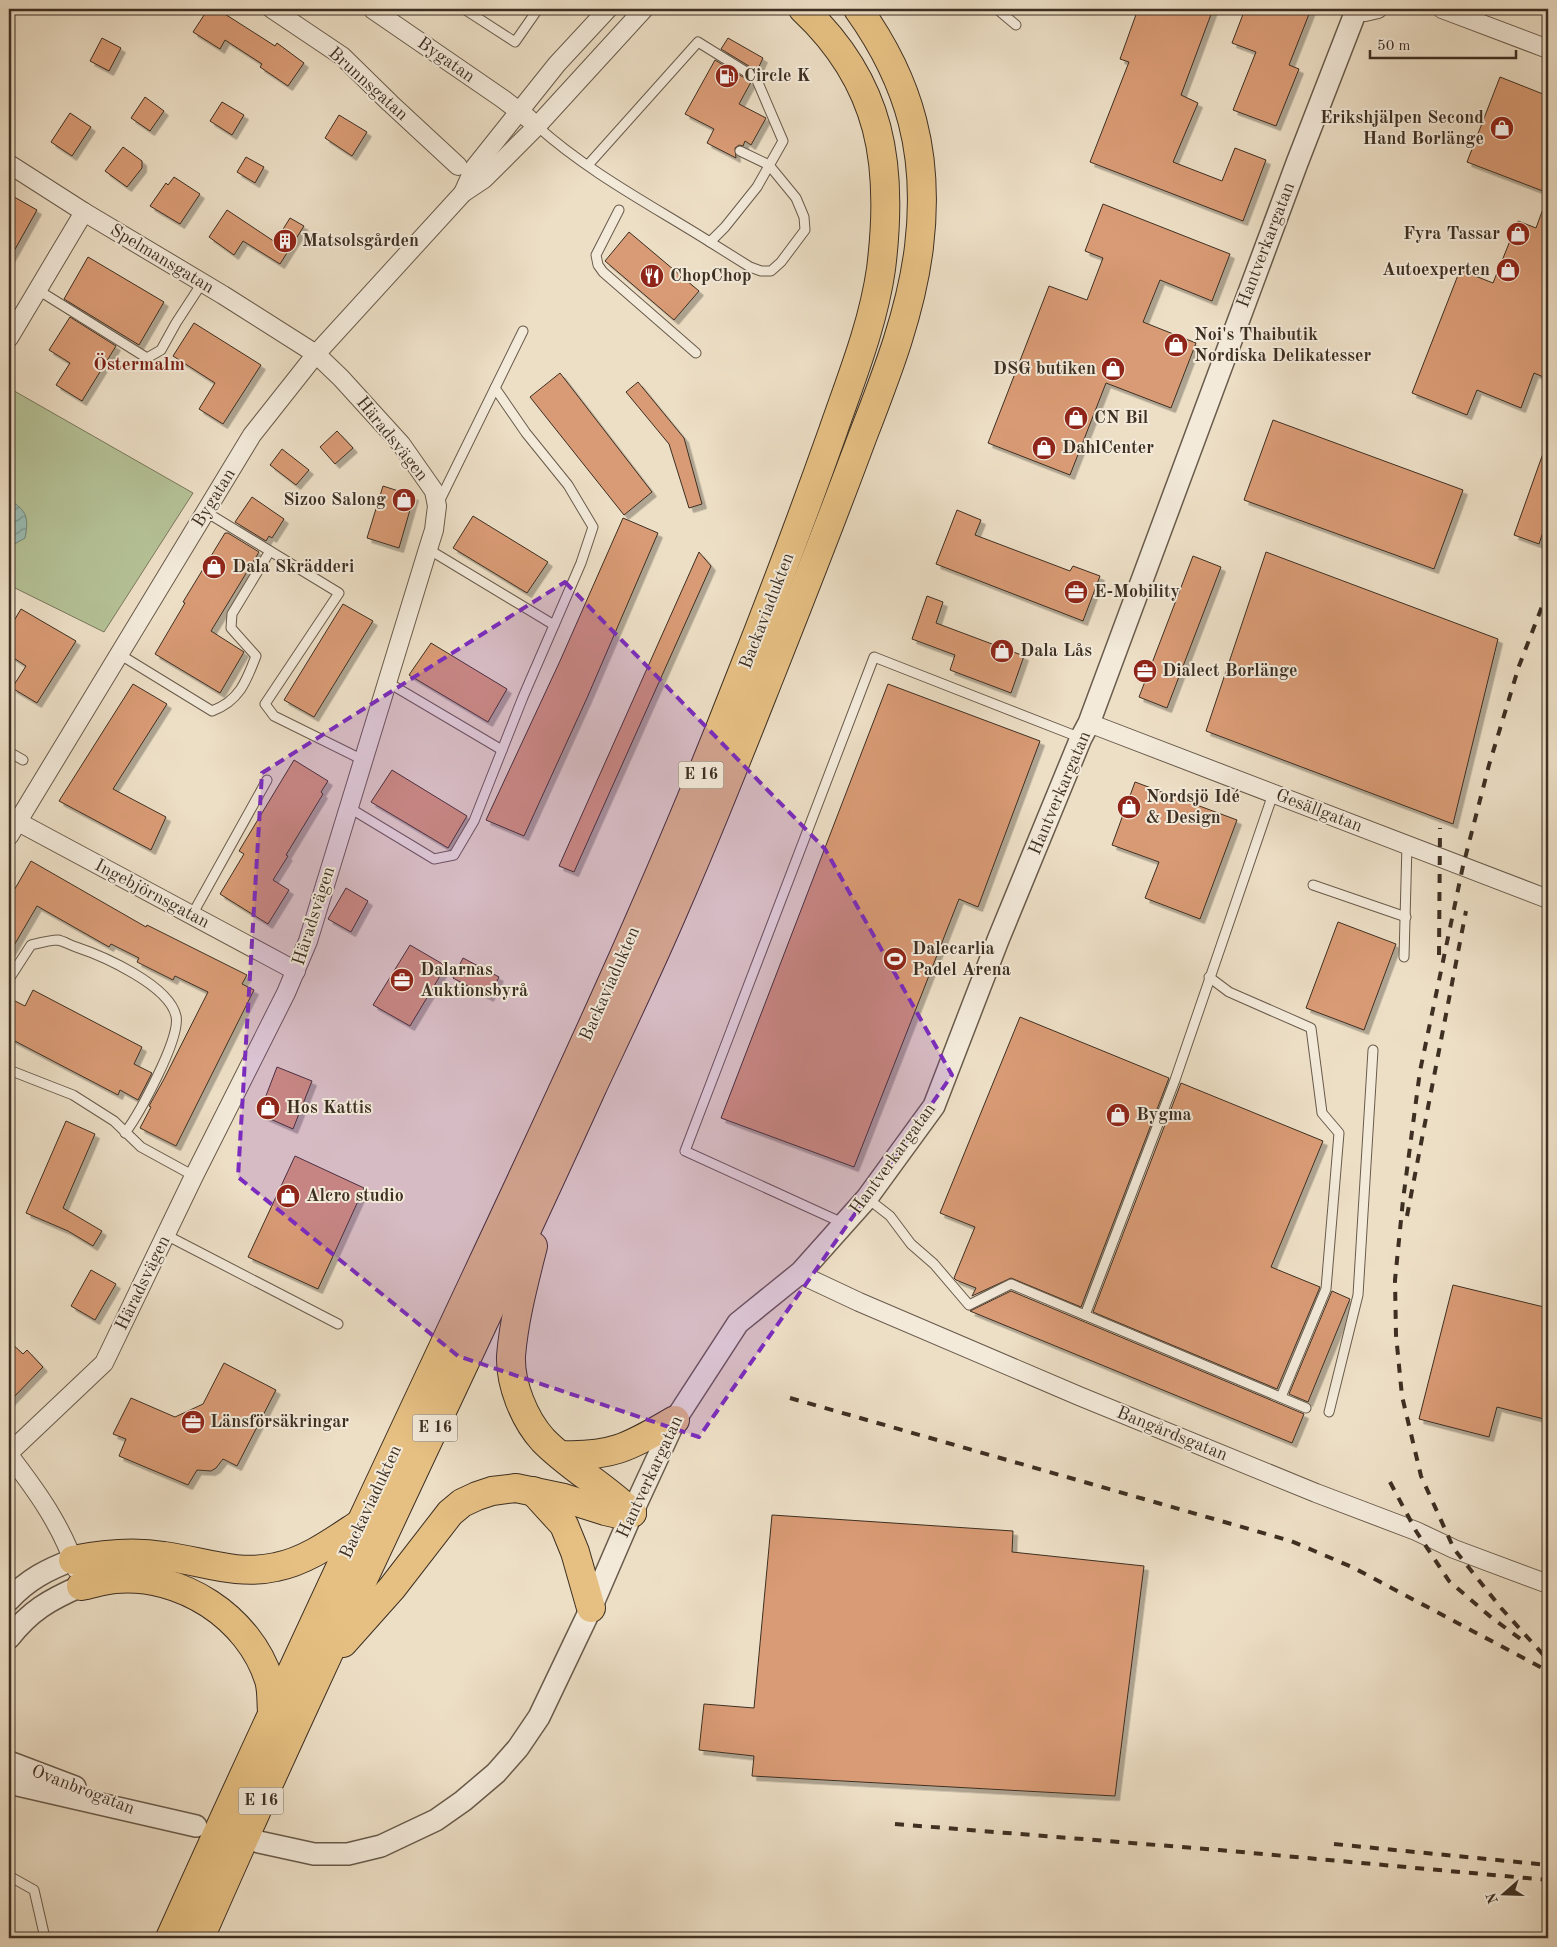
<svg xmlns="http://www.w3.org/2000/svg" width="1557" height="1947" viewBox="0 0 1557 1947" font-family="'Old Standard TT',serif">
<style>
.green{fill:#b5c297;stroke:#79785c}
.water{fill:url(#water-waves);stroke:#748479}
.building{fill:#d99b75;stroke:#3d2f22;filter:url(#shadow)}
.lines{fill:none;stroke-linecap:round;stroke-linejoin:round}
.service-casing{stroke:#695b4b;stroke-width:11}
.minor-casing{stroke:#695b4b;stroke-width:20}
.tertiary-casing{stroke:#695b4b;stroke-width:24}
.trunk-casing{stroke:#3d2f22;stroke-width:30}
.service{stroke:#f3eada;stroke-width:9}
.minor{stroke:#f3eada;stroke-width:18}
.tertiary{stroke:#f3eada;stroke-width:21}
.trunk{stroke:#e6c083;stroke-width:28}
.rail{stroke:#3d2f22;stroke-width:4;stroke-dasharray:9 9;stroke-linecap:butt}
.marked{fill:#7b2cbf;fill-opacity:0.2;stroke:#7b2cbf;stroke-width:4;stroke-dasharray:10 6;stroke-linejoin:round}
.labels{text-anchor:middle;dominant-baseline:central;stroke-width:4;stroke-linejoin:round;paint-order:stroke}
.shield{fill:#f3eada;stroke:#746759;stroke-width:1}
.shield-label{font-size:16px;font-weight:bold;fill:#3d2f22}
.street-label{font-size:18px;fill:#3d2f22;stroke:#f3eada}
.poi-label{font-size:18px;font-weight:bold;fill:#3d2f22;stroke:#f3eada;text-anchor:start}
.neighbourhood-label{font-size:19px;font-weight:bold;fill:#7a1f14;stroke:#f3eada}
</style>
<defs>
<pattern id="water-waves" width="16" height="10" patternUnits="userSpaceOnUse" patternTransform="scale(1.25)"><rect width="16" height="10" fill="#99bdb3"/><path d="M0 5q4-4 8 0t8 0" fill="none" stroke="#7e9a91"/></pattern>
<filter id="shadow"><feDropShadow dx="4.5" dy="4.5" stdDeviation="0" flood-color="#0004"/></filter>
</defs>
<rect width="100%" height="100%" fill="#eddfc6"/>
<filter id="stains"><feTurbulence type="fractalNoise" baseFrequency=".004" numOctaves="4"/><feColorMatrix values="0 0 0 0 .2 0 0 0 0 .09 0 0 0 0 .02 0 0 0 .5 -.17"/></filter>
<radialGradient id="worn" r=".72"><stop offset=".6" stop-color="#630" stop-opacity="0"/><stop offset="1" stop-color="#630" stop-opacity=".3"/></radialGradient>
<polygon class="green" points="9,388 193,493 104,632 9,585"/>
<path class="water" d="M9,500C27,510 29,518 25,538L11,546H9Z"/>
<g class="building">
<polygon points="208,9 217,9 275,46 277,43 304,63 288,86 260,67 262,64 225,40 220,49 193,32"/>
<polygon points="1138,9 1213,9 1181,95 1198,103 1173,162 1222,181 1235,148 1266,160 1243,221 1090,162 1129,62 1120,59"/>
<polygon points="1245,9 1311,9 1289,65 1299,69 1276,126 1233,110 1256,52 1232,43"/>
<polygon points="102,38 121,48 109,71 90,61"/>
<polygon points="728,38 763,58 757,71 721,49"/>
<polygon points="715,60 751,82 739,104 766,118 751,145 745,141 743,146 739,145 735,148 736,158 707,143 714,129 685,114"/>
<polygon points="1500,77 1548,96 1548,193 1467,162"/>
<polygon points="145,97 164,111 150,131 131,118"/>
<polygon points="222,102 244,115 232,135 210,121"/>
<polygon points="70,113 91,127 72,156 51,142"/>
<polygon points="339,115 367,132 352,156 325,138"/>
<polygon points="123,147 142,161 142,168 127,187 105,171"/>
<polygon points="246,157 264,167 255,183 237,172"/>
<polygon points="174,177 200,194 180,224 150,206 166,183 168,185"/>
<polygon points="9,194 37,210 9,260"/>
<polygon points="1547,198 1548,379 1534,373 1521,408 1477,390 1467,415 1412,393 1460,270 1493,283 1518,221 1536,228"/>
<polygon points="1103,204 1230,254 1212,301 1160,280 1143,322 1196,343 1171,408 1106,383 1070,475 988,443 1049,286 1087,300 1103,258 1085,251"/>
<polygon points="227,210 275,242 290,218 304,226 280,264 243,241 234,255 209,237"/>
<polygon points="629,232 699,291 674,320 605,261"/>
<polygon points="88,257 164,302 139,345 64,299"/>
<polygon points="70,317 116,346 82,401 56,385 70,363 49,350"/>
<polygon points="194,323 261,365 223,424 199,409 215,383 173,356"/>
<polygon points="560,373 652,492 624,515 530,397"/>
<polygon points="638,382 684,438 702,504 689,508 669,444 626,392"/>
<polygon points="1273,420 1463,490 1434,569 1244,500"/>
<polygon points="337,431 353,448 335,464 320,447"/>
<polygon points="1546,445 1548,446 1548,517 1539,544 1514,535"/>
<polygon points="282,449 309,470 296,485 270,465"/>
<polygon points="383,486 414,496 399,548 367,538"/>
<polygon points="252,497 284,519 272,538 269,536 266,541 235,522"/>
<polygon points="957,510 981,520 975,535 1070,571 1073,566 1100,576 1083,621 936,564"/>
<polygon points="473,516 548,562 527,593 453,548"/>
<polygon points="623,518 658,533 587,698 524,836 486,820 560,661"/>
<polygon points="225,533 228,533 259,552 211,631 244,652 220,693 155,654 185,603 183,602"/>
<polygon points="699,552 711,566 574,872 559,866"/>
<polygon points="1266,552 1498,639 1453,824 1206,731"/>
<polygon points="1193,556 1221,567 1167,708 1139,697"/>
<polygon points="927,596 943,602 936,623 1024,656 1011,693 950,670 955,655 912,639"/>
<polygon points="343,604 373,621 314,717 284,700"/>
<polygon points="21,609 76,641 37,703 12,688 26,666 9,655 9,629"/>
<polygon points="431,643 507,689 488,722 409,675"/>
<polygon points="133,684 167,704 113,789 166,817 151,850 59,801"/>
<polygon points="888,684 1040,741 978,907 959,899 854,1167 721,1118"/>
<polygon points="294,760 328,781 321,792 323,794 286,855 288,856 273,880 289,890 268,924 220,894 244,854 239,851"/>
<polygon points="392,770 467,816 448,848 371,802"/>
<polygon points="1135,782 1237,820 1200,919 1145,898 1159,862 1112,845"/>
<polygon points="31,861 146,927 147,925 247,975 242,984 254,990 176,1146 140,1128 151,1107 149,1106 164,1079 208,992 175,976 173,980 137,962 139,958 111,944 109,947 37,906 9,954 9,899"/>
<polygon points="346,888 368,901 351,932 328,919"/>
<polygon points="1338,922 1396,944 1364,1030 1306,1008"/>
<polygon points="410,945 446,966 410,1026 373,1005"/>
<polygon points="463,958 499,977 489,997 453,978"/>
<polygon points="33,990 142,1047 134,1064 152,1073 138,1100 120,1090 118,1095 9,1038 9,998 25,1006"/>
<polygon points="1020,1017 1169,1078 1081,1307 1011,1278 972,1296 976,1288 956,1280 954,1278 975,1227 940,1213"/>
<polygon points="277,1067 312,1081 293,1129 259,1114"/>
<polygon points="1181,1083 1323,1141 1271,1267 1320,1287 1277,1389 1093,1312"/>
<polygon points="66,1121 95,1134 63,1208 102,1231 93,1246 68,1231 26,1213"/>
<polygon points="295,1156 364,1188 318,1289 248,1257"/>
<polygon points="91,1270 116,1284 95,1320 71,1306"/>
<polygon points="1453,1285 1548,1308 1548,1420 1497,1407 1489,1437 1419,1419"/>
<polygon points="1011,1291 1304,1414 1292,1443 970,1311"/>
<polygon points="1332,1291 1350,1299 1308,1402 1289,1394"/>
<polygon points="9,1341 23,1354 27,1350 43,1367 9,1402"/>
<polygon points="224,1363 276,1390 237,1466 223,1459 216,1468 211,1471 197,1470 188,1485 119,1456 126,1439 113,1434 131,1398 175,1417 203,1404"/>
<polygon points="772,1515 1013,1531 1012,1552 1144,1566 1115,1796 752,1776 754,1756 699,1750 704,1704 754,1708"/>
</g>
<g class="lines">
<g class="service-casing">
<g id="service">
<polyline points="464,9 515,42 538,9"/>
<polyline points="997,9 1016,25"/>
<path d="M537,126C588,172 651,205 710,242L725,227L757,187L783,141L756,78L698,42L588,165"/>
<polyline points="619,210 596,255 598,265 603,272 696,353"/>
<polyline points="710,242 750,267 761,271 771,271 781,262 805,230 804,217 796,198 769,165 740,151"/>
<polyline points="38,290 147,358 161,350 176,323 202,283"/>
<polyline points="439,502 523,331"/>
<polyline points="206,512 339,593 265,704 274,716 363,760"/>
<polyline points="428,549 554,625"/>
<path d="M119,654L212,711C239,701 246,682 256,656L231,628L232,614L270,551"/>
<polyline points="387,682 502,750"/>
<polyline points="9,752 23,760"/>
<polyline points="348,807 434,859 454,855 474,821 523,697 581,563 593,527 568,485 526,433 495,388"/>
<polyline points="1313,885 1406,917"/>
<polyline points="192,915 267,780"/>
<polyline points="1404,957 1407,844"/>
<polyline points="1209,977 1229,992 1311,1028 1322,1113 1339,1133 1326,1289 1281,1397"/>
<path d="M9,979L31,945C39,943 50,940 58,940C63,941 70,945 76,947C103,956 169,985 176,1016C181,1038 139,1114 125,1133"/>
<polyline points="9,1070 73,1095 114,1121 141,1147 194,1176"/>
<polyline points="867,1198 890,1216 911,1244 934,1264 969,1305 1011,1284 1306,1408"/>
<polyline points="845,1224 685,1151 874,657 1081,738"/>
<polyline points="166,1235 338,1324"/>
<polyline points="1085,1315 1175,1080 1273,794"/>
<polyline points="1329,1412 1358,1295 1373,1050"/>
<polyline points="9,1876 34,1890 45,1938"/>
</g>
</g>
<g class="minor-casing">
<g id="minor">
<polyline points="272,9 342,56 390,103 458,166"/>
<polyline points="372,9 503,99 529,119"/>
<polyline points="1352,9 1365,12 1378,9"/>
<polyline points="1442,9 1548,49"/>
<polyline points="9,164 84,212 223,295 316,354 341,378 401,444 434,491 437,506 434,530 428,549 308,941 286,993 194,1176 104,1363 9,1453"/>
<polyline points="463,193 474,168 557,64 608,9"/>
<polyline points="9,338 84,212"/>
<polyline points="1089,723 1548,899"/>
<polyline points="9,817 296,971"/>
<polyline points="9,836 252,435 316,354 463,193 484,179 537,126 644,9"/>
<polyline points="801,1272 810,1279 859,1302 1079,1396 1316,1493 1416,1531 1454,1549 1548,1584"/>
<path d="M9,1455C36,1490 62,1526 76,1569"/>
</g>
</g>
<g class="tertiary-casing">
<g id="tertiary">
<path d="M9,1600C27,1580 48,1569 73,1560"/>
<path d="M9,1638C30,1611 49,1600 81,1586"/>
<polyline points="9,1762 75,1787"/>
<polyline points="9,1783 196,1826"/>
<polyline points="259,1842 314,1854 348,1854 381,1846 436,1820 463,1801 496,1773 518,1748 539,1717 591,1608 632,1513 675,1420 738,1323 801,1272 867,1198 934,1106 998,940 1081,738 1089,723 1297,163 1356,11"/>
</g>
</g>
<g class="trunk-casing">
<g id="trunk">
<path d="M533,1246C524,1282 514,1319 511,1356C510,1384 524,1419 543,1440C570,1468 605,1486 632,1513"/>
<path d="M561,1455C614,1457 630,1446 675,1420"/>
<polyline points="533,1491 564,1525 575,1552 591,1608"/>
<path d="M73,1560C103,1554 133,1551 164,1556C202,1561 237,1576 276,1567C307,1561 335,1540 361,1523"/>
<path d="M81,1586C92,1584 103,1580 115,1579C181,1573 249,1617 269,1680C272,1690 271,1701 272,1711"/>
<polyline points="343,1643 392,1588 450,1513 462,1503 477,1496 492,1491 516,1488 564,1498 605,1511 618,1514 632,1513"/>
<path d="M170,1938C269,1717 373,1497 476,1277C567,1083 658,888 736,688C770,603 802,518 833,431C851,379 873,325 881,269C894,165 882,83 803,9"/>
<path d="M200,1938C325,1652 463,1372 592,1088C620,1028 649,968 675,907C709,830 740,751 771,673C802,595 833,516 862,438C886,376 911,313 919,247C930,156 911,83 858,9"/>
</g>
</g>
<use href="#service" class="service"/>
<use href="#minor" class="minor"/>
<use href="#tertiary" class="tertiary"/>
<use href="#trunk" class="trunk"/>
<g class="rail">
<polyline points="1548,591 1519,666 1489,765 1463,866 1420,1071 1403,1200 1395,1280 1396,1335 1402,1396 1421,1476 1454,1549 1501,1608 1548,1660"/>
<polyline points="1439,955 1440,828"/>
<polyline points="1407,1216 1466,911"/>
<polyline points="790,1398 1291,1541 1352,1567 1548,1671"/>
<polyline points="1390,1482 1416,1531 1449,1581 1492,1618 1526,1643"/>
<polyline points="895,1824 1219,1850 1548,1880"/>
<polyline points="1334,1844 1548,1865"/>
</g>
</g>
<path class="marked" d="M565,582L825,849L952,1075L699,1437L458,1356L238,1177L262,773Z"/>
<defs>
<g id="fuel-disc" transform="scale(1.25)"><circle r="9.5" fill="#8f2418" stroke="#f3eada"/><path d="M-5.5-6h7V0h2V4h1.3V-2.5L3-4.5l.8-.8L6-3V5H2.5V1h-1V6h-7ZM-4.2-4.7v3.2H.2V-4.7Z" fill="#fff"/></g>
<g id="shop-disc" transform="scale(1.25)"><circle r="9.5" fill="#8f2418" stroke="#f3eada"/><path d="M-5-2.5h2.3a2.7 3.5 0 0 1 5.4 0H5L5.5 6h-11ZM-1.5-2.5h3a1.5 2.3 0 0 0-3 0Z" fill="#fff"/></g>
<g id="building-disc" transform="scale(1.25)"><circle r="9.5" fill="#8f2418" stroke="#f3eada"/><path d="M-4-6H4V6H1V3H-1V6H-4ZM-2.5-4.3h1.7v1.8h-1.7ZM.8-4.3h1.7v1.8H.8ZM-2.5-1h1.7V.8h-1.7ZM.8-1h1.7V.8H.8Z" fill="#fff"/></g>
<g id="restaurant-disc" transform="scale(1.25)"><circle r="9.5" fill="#8f2418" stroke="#f3eada"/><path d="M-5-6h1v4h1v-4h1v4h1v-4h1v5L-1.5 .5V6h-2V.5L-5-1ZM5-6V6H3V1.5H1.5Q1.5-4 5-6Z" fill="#fff"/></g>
<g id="office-disc" transform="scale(1.25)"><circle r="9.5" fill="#8f2418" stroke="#f3eada"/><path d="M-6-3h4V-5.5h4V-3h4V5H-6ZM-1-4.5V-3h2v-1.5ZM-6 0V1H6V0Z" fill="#fff"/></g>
<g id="stadium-disc" transform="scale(1.25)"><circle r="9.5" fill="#8f2418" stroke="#f3eada"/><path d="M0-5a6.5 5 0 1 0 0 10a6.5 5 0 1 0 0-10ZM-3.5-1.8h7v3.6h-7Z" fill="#fff"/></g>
</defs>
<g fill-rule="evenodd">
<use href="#fuel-disc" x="727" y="76"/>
<use href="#shop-disc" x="1502" y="128"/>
<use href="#shop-disc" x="1518" y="234"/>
<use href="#building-disc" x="285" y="241"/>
<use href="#shop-disc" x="1508" y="270"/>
<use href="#restaurant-disc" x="652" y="276"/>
<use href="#shop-disc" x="1176" y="345"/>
<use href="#shop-disc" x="1113" y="369"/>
<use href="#shop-disc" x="1076" y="418"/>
<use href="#shop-disc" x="1044" y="448"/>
<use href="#shop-disc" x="404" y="500"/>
<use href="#shop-disc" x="214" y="567"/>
<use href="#office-disc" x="1076" y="592"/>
<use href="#shop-disc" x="1002" y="651"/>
<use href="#office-disc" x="1145" y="671"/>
<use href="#shop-disc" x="1129" y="807"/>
<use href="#stadium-disc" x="895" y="959"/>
<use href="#office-disc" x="402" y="980"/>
<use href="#shop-disc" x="268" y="1108"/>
<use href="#shop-disc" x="1118" y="1115"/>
<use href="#shop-disc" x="288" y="1196"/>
<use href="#office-disc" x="193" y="1422"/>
</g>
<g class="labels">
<g class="shield">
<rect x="678.5" y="761.5" width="45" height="27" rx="4"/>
<rect x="412.5" y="1414.5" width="45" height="27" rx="4"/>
<rect x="238.5" y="1787.5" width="45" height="27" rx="4"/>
</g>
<g class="shield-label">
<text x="701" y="775">E 16</text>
<text x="435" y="1428">E 16</text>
<text x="261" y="1801">E 16</text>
</g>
<g class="street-label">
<text transform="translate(446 60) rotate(35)">Bygatan</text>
<text transform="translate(368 84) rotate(42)">Brunnsgatan</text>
<text transform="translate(1266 245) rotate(-69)">Hantverkargatan</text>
<text transform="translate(162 259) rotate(31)">Spelmansgatan</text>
<text transform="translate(392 439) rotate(51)">Häradsvägen</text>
<text transform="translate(214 498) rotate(-58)">Bygatan</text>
<text transform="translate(767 611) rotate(-69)">Backaviadukten</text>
<text transform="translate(1060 793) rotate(-67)">Hantverkargatan</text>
<text transform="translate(1319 811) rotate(21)">Gesällgatan</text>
<text transform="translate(152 894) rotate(28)">Ingebjörnsgatan</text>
<text transform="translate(314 916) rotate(-72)">Häradsvägen</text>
<text transform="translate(610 984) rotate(-66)">Backaviadukten</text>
<text transform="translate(893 1159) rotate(-54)">Hantverkargatan</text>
<text transform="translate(143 1283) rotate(-64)">Häradsvägen</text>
<text transform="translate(1172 1434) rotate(22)">Bangårdsgatan</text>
<text transform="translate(650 1477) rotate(-65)">Hantverkargatan</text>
<text transform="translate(371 1502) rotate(-65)">Backaviadukten</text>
<text transform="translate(83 1790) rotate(21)">Ovanbrogatan</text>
</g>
<g class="poi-label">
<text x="744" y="76">Circle K</text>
<text x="1484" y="118" text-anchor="end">Erikshjälpen Second<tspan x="1484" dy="21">Hand Borlänge</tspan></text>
<text x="1500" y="234" text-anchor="end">Fyra Tassar</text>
<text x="302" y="241">Matsolsgården</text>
<text x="1490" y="270" text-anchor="end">Autoexperten</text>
<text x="670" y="276">ChopChop</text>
<text x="1194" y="335">Noi's Thaibutik<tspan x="1194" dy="21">Nordiska Delikatesser</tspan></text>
<text x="1096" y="369" text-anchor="end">DSG butiken</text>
<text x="1094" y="418">CN Bil</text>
<text x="1062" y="448">DahlCenter</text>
<text x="386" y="500" text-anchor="end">Sizoo Salong</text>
<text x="232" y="567">Dala Skrädderi</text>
<text x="1094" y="592">E-Mobility</text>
<text x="1020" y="651">Dala Lås</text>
<text x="1162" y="671">Dialect Borlänge</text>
<text x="1146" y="797">Nordsjö Idé<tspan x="1146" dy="21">&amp; Design</tspan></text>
<text x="912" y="949">Dalecarlia<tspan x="912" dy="21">Padel Arena</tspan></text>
<text x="420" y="970">Dalarnas<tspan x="420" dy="21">Auktionsbyrå</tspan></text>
<text x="286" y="1108">Hos Kattis</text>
<text x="1136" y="1115">Bygma</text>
<text x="306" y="1196">Alcro studio</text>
<text x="210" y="1422">Länsförsäkringar</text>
</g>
<g class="neighbourhood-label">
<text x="139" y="365">Östermalm</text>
</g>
</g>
<rect width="1557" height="1947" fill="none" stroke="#eddfc6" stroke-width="30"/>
<rect x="10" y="10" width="1537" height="1927" fill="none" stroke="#3d2f22" stroke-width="2.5"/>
<rect x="15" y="15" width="1527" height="1917" fill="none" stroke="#3d2f22"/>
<g transform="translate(1504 1894) rotate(250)" stroke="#f3eada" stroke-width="4" paint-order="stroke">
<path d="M0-4L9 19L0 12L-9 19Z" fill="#3d2f22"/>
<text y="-8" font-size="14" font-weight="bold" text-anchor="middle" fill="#3d2f22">N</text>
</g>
<path d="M1370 50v8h146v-8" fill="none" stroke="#3d2f22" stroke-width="2.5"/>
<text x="1377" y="50" font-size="15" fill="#3d2f22" stroke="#f3eada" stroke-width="4" paint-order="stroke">50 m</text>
<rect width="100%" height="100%" filter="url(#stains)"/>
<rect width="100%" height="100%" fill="url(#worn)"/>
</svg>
